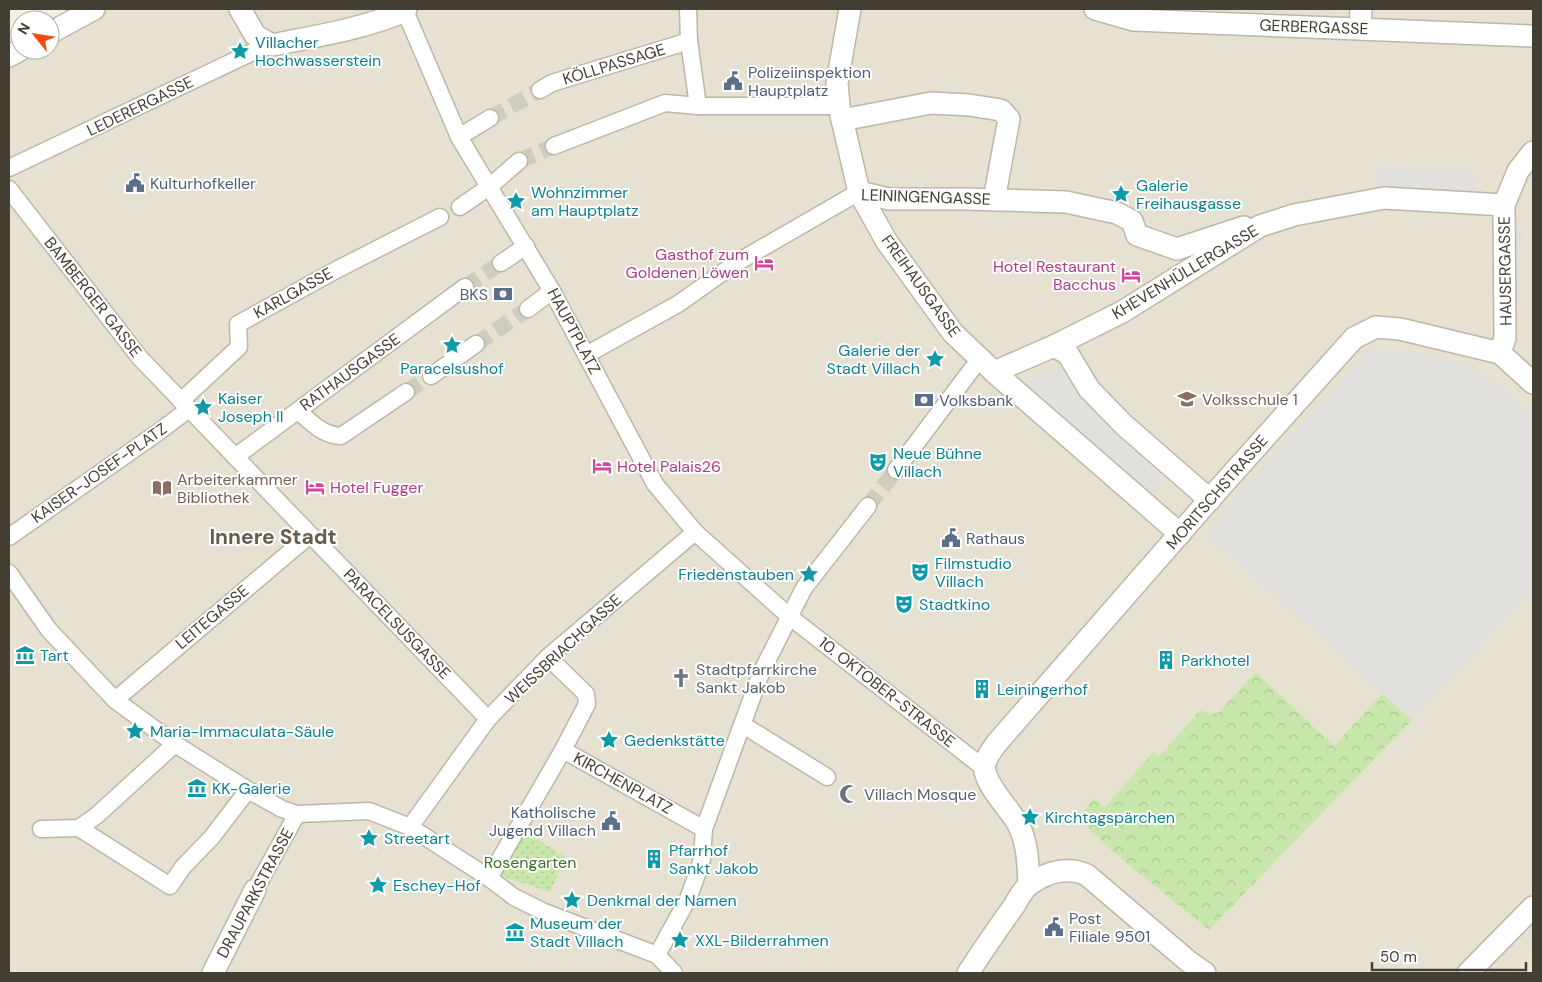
<svg xmlns="http://www.w3.org/2000/svg" width="1542" height="982" viewBox="0 0 1542 982" font-family="'DM Sans',sans-serif">
<style>
.residential{fill:#e6e1d1}
.education{fill:#ebe5cd}
.park{fill:url(#park-crowns)}
.garden{fill:url(#garden-dots)}
.parking{fill:#e2e0dc}
.lines{fill:none;stroke-linecap:round;stroke-linejoin:round}
.pedestrian-tunnel{stroke:#cfccc0;stroke-width:16;stroke-dasharray:16 8;stroke-linecap:butt}
.pedestrian-casing{stroke:#bdb7a6;stroke-width:19}
.minor-casing{stroke:#bdb7a6;stroke-width:24}
.pedestrian{stroke:#fff;stroke-width:16}
.minor{stroke:#fff;stroke-width:21}
.labels{text-anchor:middle;dominant-baseline:central;stroke-width:4;stroke-linejoin:round;paint-order:stroke}
.street-label{font-size:16px;fill:#433f33;stroke:#fff}
.culture-label{font-size:16px;fill:#0d838f;stroke:#fff;text-anchor:start}
.service-label{font-size:16px;fill:#4e5e75;stroke:#fff;text-anchor:start}
.hotel-label{font-size:16px;fill:#b23c85;stroke:#fff;text-anchor:end}
.education-label{font-size:16px;fill:#785e54;stroke:#fff;text-anchor:start}
.worship-label{font-size:16px;fill:#5b616d;stroke:#fff;text-anchor:start}
.park-label{font-size:16px;fill:#3e7427;stroke:#fff}
.district-label{font-size:21px;font-weight:bold;fill:#665d4b;stroke:#fff}
</style>
<defs>
<pattern id="park-crowns" width="20" height="18" patternUnits="userSpaceOnUse" patternTransform="scale(1.25)"><rect width="20" height="18" fill="#c7e7ab"/><path d="M2 6a3 3 0 1 1 6 0M12 15a3 3 0 1 1 6 0" fill="none" stroke="#acc794"/></pattern>
<pattern id="garden-dots" width="8" height="8" patternUnits="userSpaceOnUse" patternTransform="scale(1.25)"><rect width="8" height="8" fill="#c7e7ab"/><path d="M2 2h.1M6 6h.1" fill="none" stroke="#acc794" stroke-width="1.8" stroke-linecap="round"/></pattern>
</defs>
<rect width="100%" height="100%" fill="#f2efe3"/>
<polygon class="residential" points="94,9 1533,9 1533,973 9,973 9,66 33,50 50,50 50,38"/>
<polygon class="education" points="1533,949 1533,973 1510,973"/>
<polygon class="park" points="1256,672 1334,746 1382,694 1412,720 1209,930 1111,850 1078,817 1095,798 1105,807 1153,752 1159,757 1200,710 1209,714 1218,713"/>
<polygon class="garden" points="521,830 566,857 550,892 496,874"/>
<g class="parking">
<polygon points="1377,166 1476,174 1474,203 1376,199"/>
<polygon points="1505,225 1522,227 1517,323 1505,324"/>
<polygon points="1369,350 1405,350 1448,359 1469,366 1491,378 1533,417 1533,588 1412,720 1206,534 1230,503"/>
<polygon points="1054,368 1064,370 1101,415 1164,477 1161,486 1152,495 1145,497 1026,386 1027,382 1034,377"/>
</g>
<g class="lines">
<g class="pedestrian-tunnel">
<polyline points="490,118 540,90"/>
<polyline points="519,161 554,146"/>
<polyline points="465,287 501,263"/>
<polyline points="476,344 528,309"/>
<polyline points="406,392 431,376"/>
<polyline points="868,506 896,470"/>
</g>
<g class="pedestrian-casing">
<g id="pedestrian">
<polyline points="688,9 689,41 698,106"/>
<polyline points="405,11 459,137 552,291 655,484 695,532 790,617 984,768"/>
<polyline points="540,90 552,83 689,41"/>
<polyline points="459,137 490,118"/>
<polyline points="554,146 665,103 698,106 839,106"/>
<polyline points="9,168 257,50 272,45"/>
<polyline points="9,189 140,358 488,719"/>
<polyline points="460,207 489,187 519,161"/>
<polyline points="501,263 526,246"/>
<polyline points="528,309 552,291"/>
<polyline points="586,355 678,304 736,263 859,192"/>
<polyline points="431,376 476,344"/>
<polyline points="181,401 239,347 238,324 338,269 440,217"/>
<path d="M298,411C312,423 322,435 341,436L406,392"/>
<polyline points="235,457 465,287"/>
<polyline points="896,470 972,369"/>
<polyline points="9,537 160,431 189,409"/>
<polyline points="9,573 49,630 115,700 175,744 248,790 282,809 297,814 369,811 410,827 489,878 514,897 544,912 657,955 674,973"/>
<polyline points="548,657 586,694 587,704 563,750 704,829"/>
<polyline points="115,700 310,535"/>
<polyline points="743,725 827,777"/>
<polyline points="410,827 488,719 548,657 695,532"/>
<polyline points="79,828 170,886 183,867 212,837 248,790"/>
<polyline points="41,829 79,828 96,816 175,744"/>
<polyline points="489,878 563,750"/>
<polyline points="255,890 297,814"/>
<polyline points="657,955 688,899 695,880 702,859 704,829 761,673 804,588 868,506"/>
</g>
</g>
<g class="minor-casing">
<g id="minor">
<path d="M240,9L255,35L272,45C316,36 363,29 405,11L406,9"/>
<polyline points="850,9 837,83 839,106 859,192 887,242 953,333 994,372 1180,534"/>
<polyline points="1095,9 1133,20 1533,36"/>
<polyline points="1360,29 1361,9"/>
<polyline points="50,33 94,9"/>
<polyline points="9,56 20,50"/>
<polyline points="842,120 931,103 969,105 1001,110 1009,119 994,200"/>
<polyline points="1533,152 1518,171 1504,205 1505,338 1500,353 1533,383"/>
<polyline points="859,192 889,199 966,199 1066,202 1117,213 1132,221 1137,235 1177,249 1244,227"/>
<polyline points="1054,346 1068,354 1089,389 1124,425 1210,500"/>
<polyline points="994,372 1054,346 1122,312 1260,226 1294,215 1384,198 1504,205"/>
<path d="M1029,885C1028,864 1028,843 1018,824C1010,809 981,781 985,764C986,757 992,750 996,744L1217,491L1354,338L1376,327L1400,329L1500,353"/>
<polyline points="213,973 255,890"/>
<path d="M968,973C983,950 998,928 1014,906C1018,899 1023,889 1030,884C1047,872 1068,866 1087,875L1188,961L1205,973"/>
<polyline points="1468,973 1533,907"/>
</g>
</g>
<use href="#pedestrian" class="pedestrian"/>
<use href="#minor" class="minor"/>
</g>
<defs>
<g id="sight-bare" transform="scale(1.5)"><path d="M0-6L1.8-2.2L6-1.7L2.9 1.2L3.7 5.4L0 3.3L-3.7 5.4L-2.9 1.2L-6-1.7L-1.8-2.2Z" fill="#0f9aa8" stroke="#fff" stroke-width="2.5" paint-order="stroke"/></g>
<g id="civic-bare" transform="scale(1.5)"><path d="M-.6-6.5H3V-4.5H.6V-3L4-1V1h2V6H-6V1h2V-1L-.6-3ZM-1.2 2.5V6h2.4V2.5Z" fill="#5c6f8a" stroke="#fff" stroke-width="2.5" paint-order="stroke"/></g>
<g id="hotel-bare" transform="scale(1.5)"><path d="M-6-4.5h1.5V1H6V5H4.5V3h-9V5H-6ZM-4 0a1.8 1.8 0 1 1 3.6 0ZM.5 0V-2.5h3Q6-2.5 6 0Z" fill="#d1479c" stroke="#fff" stroke-width="2.5" paint-order="stroke"/></g>
<g id="bank-bare" transform="scale(1.5)"><path d="M-6-4H6V4H-6ZM0-2.3a2.3 2.3 0 1 0 0 4.6a2.3 2.3 0 1 0 0-4.6Z" fill="#5c6f8a" stroke="#fff" stroke-width="2.5" paint-order="stroke"/></g>
<g id="school-bare" transform="scale(1.5)"><path d="M0-5L7-2L0 1L-7-2ZM-4 1L0 2.5L4 1V4Q0 6-4 4Z" fill="#8d6e63" stroke="#fff" stroke-width="2.5" paint-order="stroke"/></g>
<g id="theatre-bare" transform="scale(1.5)"><path d="M-5-5.5Q0-4 5-5.5V0Q5 5 0 6Q-5 5-5 0ZM-3.3-2.5H-1v1.5H-3.3ZM1-2.5H3.3v1.5H1ZM-2.8 1Q0 5.5 2.8 1Z" fill="#0f9aa8" stroke="#fff" stroke-width="2.5" paint-order="stroke"/></g>
<g id="library-bare" transform="scale(1.5)"><path d="M-6-4Q-3-5.5-.7-3.5V5Q-3 3-6 4ZM6-4Q3-5.5 .7-3.5V5Q3 3 6 4Z" fill="#8d6e63" stroke="#fff" stroke-width="2.5" paint-order="stroke"/></g>
<g id="museum-bare" transform="scale(1.5)"><path d="M0-6L6-3V-2H-6V-3ZM-5-1h2V3h-2ZM-1-1h2V3h-2ZM3-1h2V3H3ZM-6 4H6V6H-6Z" fill="#0f9aa8" stroke="#fff" stroke-width="2.5" paint-order="stroke"/></g>
<g id="building-bare" transform="scale(1.5)"><path d="M-4-6H4V6H1V3H-1V6H-4ZM-2.5-4.3h1.7v1.8h-1.7ZM.8-4.3h1.7v1.8H.8ZM-2.5-1h1.7V.8h-1.7ZM.8-1h1.7V.8H.8Z" fill="#0f9aa8" stroke="#fff" stroke-width="2.5" paint-order="stroke"/></g>
<g id="church-bare" transform="scale(1.5)"><path d="M-1.2-6h2.4v3.5h3.3v2.4h-3.3V6h-2.4V-.1h-3.3v-2.4h3.3Z" fill="#6b7280" stroke="#fff" stroke-width="2.5" paint-order="stroke"/></g>
<g id="mosque-bare" transform="scale(1.5)"><path d="M3.5-4.9A6 6 0 1 0 3.5 4.9A5 5 0 1 1 3.5-4.9Z" fill="#6b7280" stroke="#fff" stroke-width="2.5" paint-order="stroke"/></g>
</defs>
<g fill-rule="evenodd">
<use href="#sight-bare" x="240" y="51"/>
<use href="#civic-bare" x="733" y="81"/>
<use href="#civic-bare" x="135" y="183"/>
<use href="#sight-bare" x="1121" y="194"/>
<use href="#sight-bare" x="516" y="201"/>
<use href="#hotel-bare" x="764" y="263"/>
<use href="#hotel-bare" x="1131" y="275"/>
<use href="#bank-bare" x="503" y="294"/>
<use href="#sight-bare" x="452" y="345"/>
<use href="#sight-bare" x="935" y="359"/>
<use href="#school-bare" x="1187" y="399"/>
<use href="#bank-bare" x="924" y="400"/>
<use href="#sight-bare" x="203" y="407"/>
<use href="#theatre-bare" x="878" y="462"/>
<use href="#hotel-bare" x="602" y="466"/>
<use href="#hotel-bare" x="315" y="487"/>
<use href="#library-bare" x="162" y="488"/>
<use href="#civic-bare" x="951" y="538"/>
<use href="#theatre-bare" x="920" y="572"/>
<use href="#sight-bare" x="809" y="574"/>
<use href="#theatre-bare" x="904" y="604"/>
<use href="#museum-bare" x="25" y="655"/>
<use href="#building-bare" x="1166" y="660"/>
<use href="#church-bare" x="681" y="678"/>
<use href="#building-bare" x="982" y="689"/>
<use href="#sight-bare" x="135" y="731"/>
<use href="#sight-bare" x="609" y="740"/>
<use href="#museum-bare" x="197" y="788"/>
<use href="#mosque-bare" x="849" y="794"/>
<use href="#sight-bare" x="1030" y="817"/>
<use href="#civic-bare" x="611" y="821"/>
<use href="#sight-bare" x="369" y="838"/>
<use href="#building-bare" x="654" y="859"/>
<use href="#sight-bare" x="378" y="885"/>
<use href="#sight-bare" x="572" y="900"/>
<use href="#civic-bare" x="1054" y="927"/>
<use href="#museum-bare" x="515" y="932"/>
<use href="#sight-bare" x="680" y="940"/>
</g>
<g class="labels">
<g class="street-label">
<text transform="translate(1314 27) rotate(2)">GERBERGASSE</text>
<text transform="translate(614 64) rotate(-17)">KÖLLPASSAGE</text>
<text transform="translate(140 106) rotate(-26)">LEDERERGASSE</text>
<text transform="translate(926 197) rotate(2)">LEININGENGASSE</text>
<text transform="translate(1505 271) rotate(-91)">HAUSERGASSE</text>
<text transform="translate(1185 272) rotate(-31)">KHEVENHÜLLERGASSE</text>
<text transform="translate(921 286) rotate(54)">FREIHAUSGASSE</text>
<text transform="translate(293 293) rotate(-29)">KARLGASSE</text>
<text transform="translate(93 297) rotate(52)">BAMBERGER GASSE</text>
<text transform="translate(574 331) rotate(62)">HAUPTPLATZ</text>
<text transform="translate(350 372) rotate(-36)">RATHAUSGASSE</text>
<text transform="translate(99 473) rotate(-35)">KAISER-JOSEF-PLATZ</text>
<text transform="translate(1217 492) rotate(-49)">MORITSCHSTRASSE</text>
<text transform="translate(212 617) rotate(-40)">LEITEGASSE</text>
<text transform="translate(397 624) rotate(46)">PARACELSUSGASSE</text>
<text transform="translate(563 649) rotate(-43)">WEISSBRIACHGASSE</text>
<text transform="translate(887 692) rotate(38)">10. OKTOBER-STRASSE</text>
<text transform="translate(623 783) rotate(29)">KIRCHENPLATZ</text>
<text transform="translate(255 893) rotate(-62)">DRAUPARKSTRASSE</text>
</g>
<g class="culture-label">
<text x="255" y="42">Villacher<tspan x="255" dy="18">Hochwasserstein</tspan></text>
<text x="1136" y="185">Galerie<tspan x="1136" dy="18">Freihausgasse</tspan></text>
<text x="531" y="192">Wohnzimmer<tspan x="531" dy="18">am Hauptplatz</tspan></text>
<text x="920" y="350" text-anchor="end">Galerie der<tspan x="920" dy="18">Stadt Villach</tspan></text>
<text x="452" y="368" text-anchor="middle">Paracelsushof</text>
<text x="218" y="398">Kaiser<tspan x="218" dy="18">Joseph II</tspan></text>
<text x="893" y="453">Neue Bühne<tspan x="893" dy="18">Villach</tspan></text>
<text x="935" y="563">Filmstudio<tspan x="935" dy="18">Villach</tspan></text>
<text x="794" y="574" text-anchor="end">Friedenstauben</text>
<text x="919" y="604">Stadtkino</text>
<text x="40" y="655">Tart</text>
<text x="1181" y="660">Parkhotel</text>
<text x="997" y="689">Leiningerhof</text>
<text x="150" y="731">Maria-Immaculata-Säule</text>
<text x="624" y="740">Gedenkstätte</text>
<text x="212" y="788">KK-Galerie</text>
<text x="1045" y="817">Kirchtagspärchen</text>
<text x="384" y="838">Streetart</text>
<text x="669" y="850">Pfarrhof<tspan x="669" dy="18">Sankt Jakob</tspan></text>
<text x="393" y="885">Eschey-Hof</text>
<text x="587" y="900">Denkmal der Namen</text>
<text x="530" y="923">Museum der<tspan x="530" dy="18">Stadt Villach</tspan></text>
<text x="695" y="940">XXL-Bilderrahmen</text>
</g>
<g class="service-label">
<text x="748" y="72">Polizeiinspektion<tspan x="748" dy="18">Hauptplatz</tspan></text>
<text x="150" y="183">Kulturhofkeller</text>
<text x="488" y="294" text-anchor="end">BKS</text>
<text x="939" y="400">Volksbank</text>
<text x="966" y="538">Rathaus</text>
<text x="596" y="812" text-anchor="end">Katholische<tspan x="596" dy="18">Jugend Villach</tspan></text>
<text x="1069" y="918">Post<tspan x="1069" dy="18">Filiale 9501</tspan></text>
</g>
<g class="hotel-label">
<text x="749" y="254">Gasthof zum<tspan x="749" dy="18">Goldenen Löwen</tspan></text>
<text x="1116" y="266">Hotel Restaurant<tspan x="1116" dy="18">Bacchus</tspan></text>
<text x="617" y="466" text-anchor="start">Hotel Palais26</text>
<text x="330" y="487" text-anchor="start">Hotel Fugger</text>
</g>
<g class="education-label">
<text x="1202" y="399">Volksschule 1</text>
<text x="177" y="479">Arbeiterkammer<tspan x="177" dy="18">Bibliothek</tspan></text>
</g>
<g class="worship-label">
<text x="696" y="669">Stadtpfarrkirche<tspan x="696" dy="18">Sankt Jakob</tspan></text>
<text x="864" y="794">Villach Mosque</text>
</g>
<g class="park-label">
<text x="530" y="862">Rosengarten</text>
</g>
<g class="district-label">
<text x="273" y="537">Innere Stadt</text>
</g>
</g>
<rect width="1542" height="982" fill="none" stroke="#433f33" stroke-width="20"/>
<g transform="translate(35 35) rotate(300)"><circle r="24" fill="#ffffff" stroke="#b4b2ad"/>
<path d="M0-4L9 19L0 12L-9 19Z" fill="#fa4912"/>
<text y="-8" font-size="14" font-weight="bold" text-anchor="middle" fill="#433f33">N</text>
</g>
<path d="M1372 962v8h154v-8" fill="none" stroke="#433f33" stroke-width="2.5"/>
<text x="1380" y="962" font-size="15" fill="#433f33" stroke="#ffffff" stroke-width="4" paint-order="stroke">50 m</text>
</svg>
